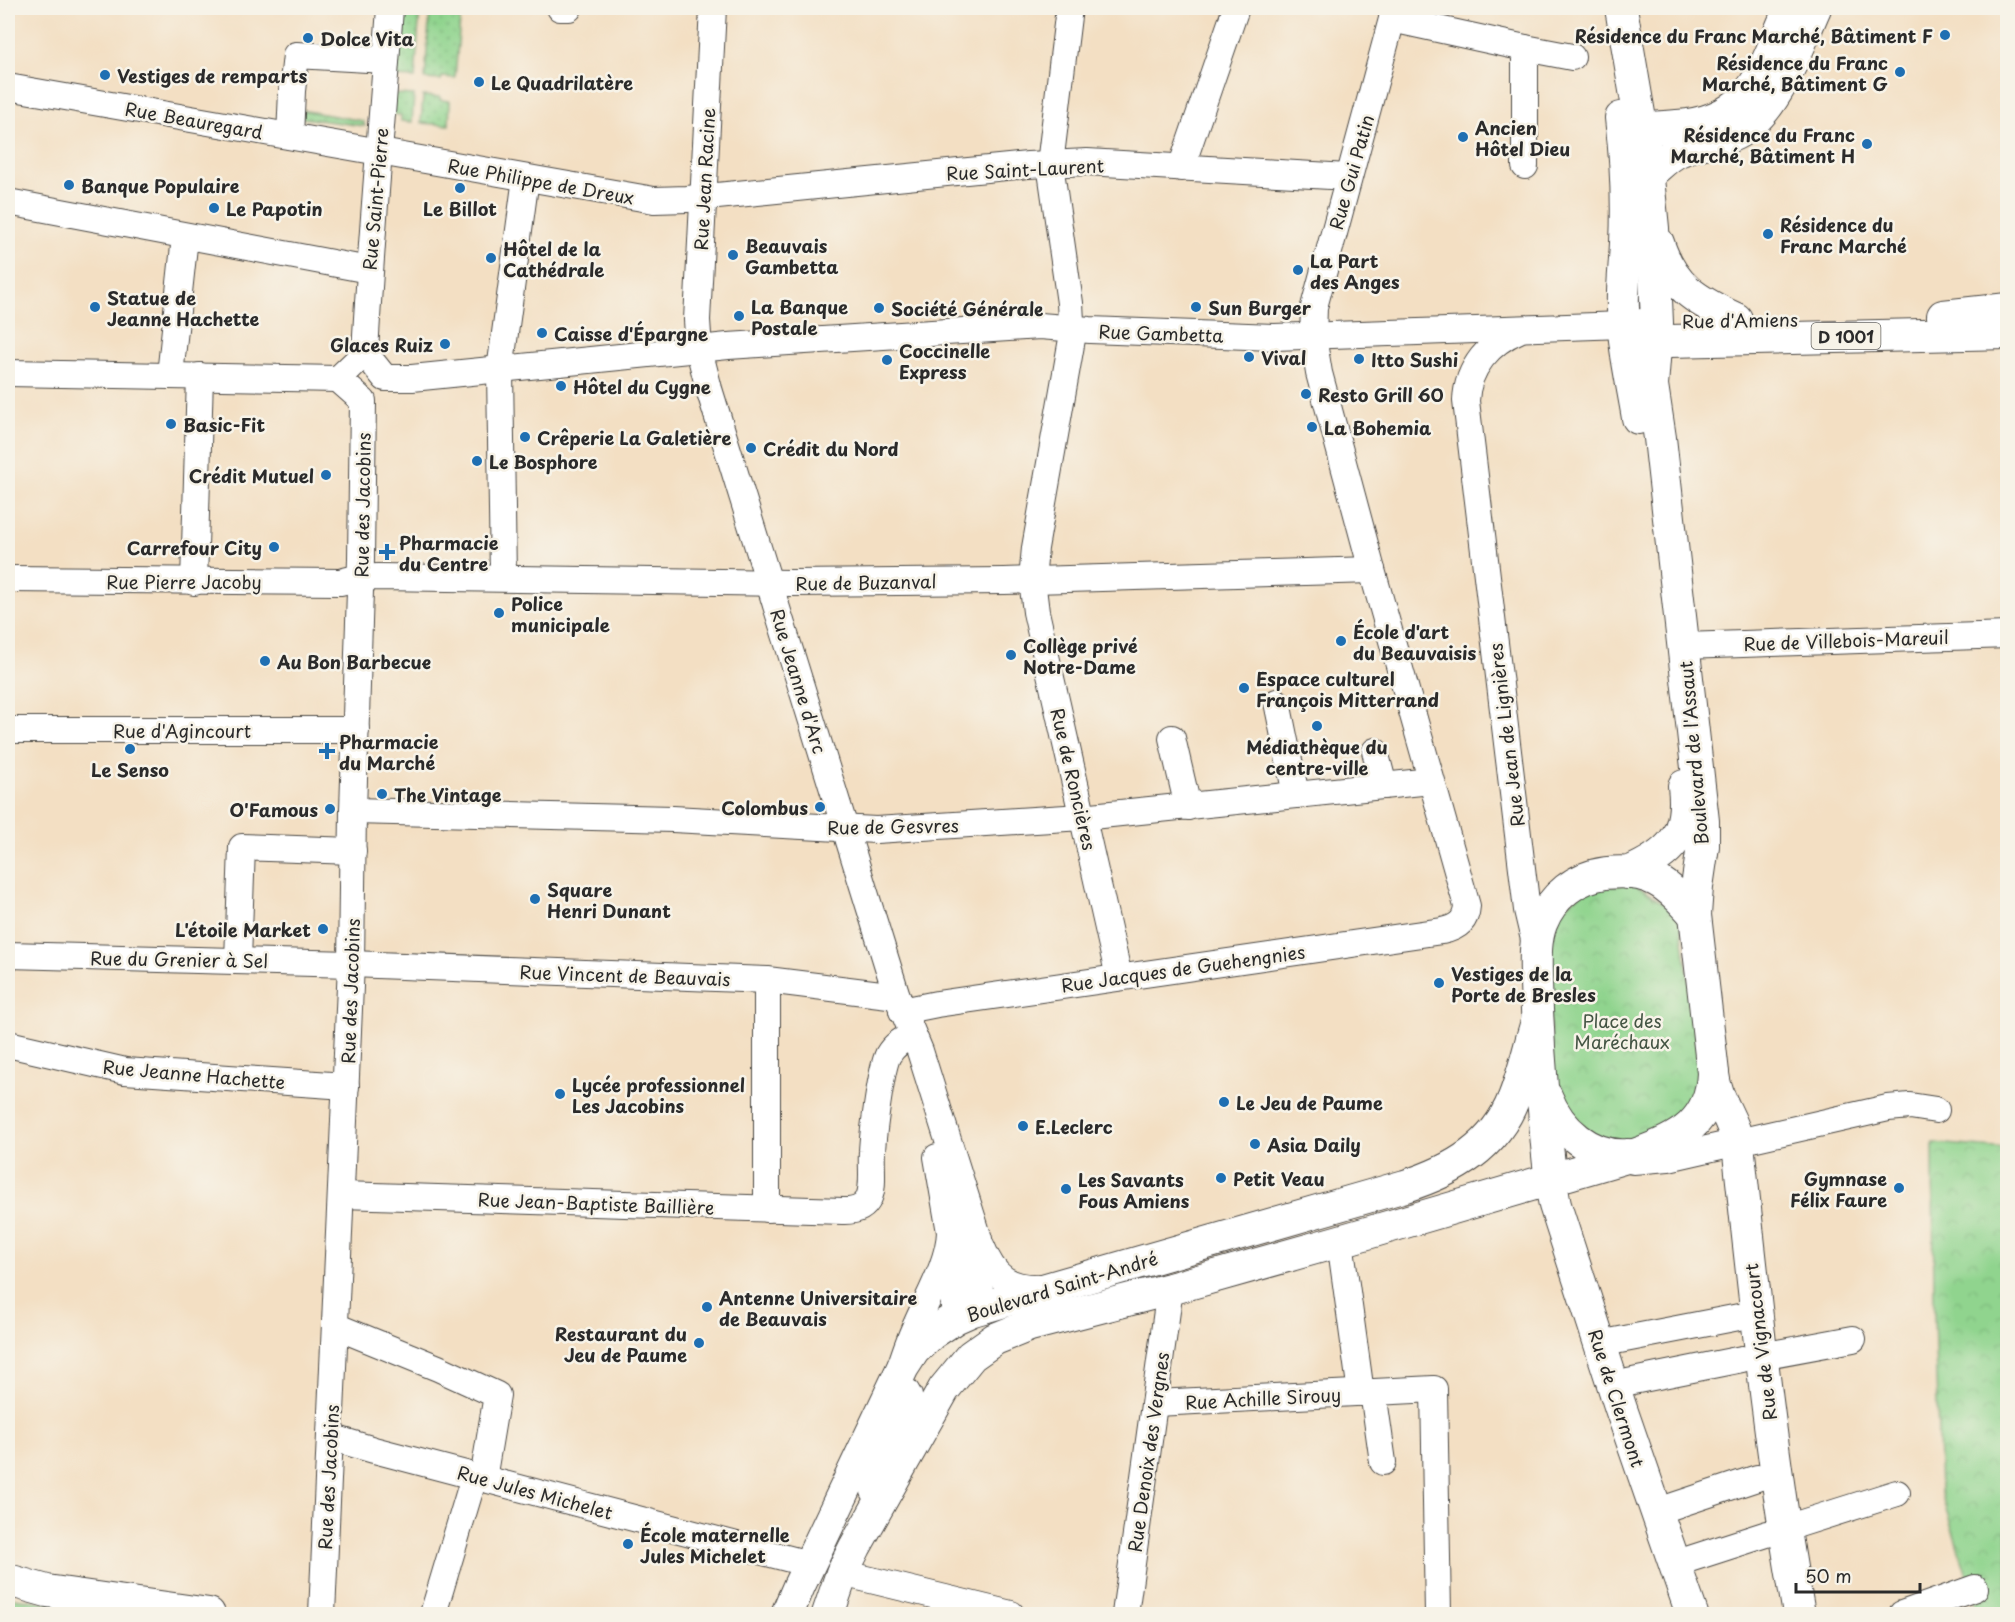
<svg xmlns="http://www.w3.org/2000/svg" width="2015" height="1622" viewBox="0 0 2015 1622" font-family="'Playpen Sans',sans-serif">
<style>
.grass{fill:url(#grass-dots);stroke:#5e805c;stroke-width:1.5}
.park{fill:url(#park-crowns);stroke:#5e805c;stroke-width:1.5}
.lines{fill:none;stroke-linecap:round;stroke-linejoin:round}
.minor-casing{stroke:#494642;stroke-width:28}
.major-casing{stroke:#494642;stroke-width:34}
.minor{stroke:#fff;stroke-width:26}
.major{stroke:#fff;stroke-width:32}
.poi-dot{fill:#1f6fb2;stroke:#f7f3e8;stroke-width:2}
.labels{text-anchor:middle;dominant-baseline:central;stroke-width:5;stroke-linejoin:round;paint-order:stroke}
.shield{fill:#f7f3e8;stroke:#686764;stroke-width:1.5}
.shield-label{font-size:16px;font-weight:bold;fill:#2b2b2b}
.poi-label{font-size:18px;font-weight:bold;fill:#2b2b2b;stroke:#f7f3e8;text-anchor:start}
.street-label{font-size:18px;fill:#2b2b2b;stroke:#f7f3e8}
.park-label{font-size:18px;fill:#454;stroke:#f7f3e8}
</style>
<defs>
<pattern id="grass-dots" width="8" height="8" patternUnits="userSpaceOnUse" patternTransform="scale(1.5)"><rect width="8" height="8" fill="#90d48e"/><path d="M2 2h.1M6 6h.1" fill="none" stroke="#7cb67b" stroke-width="1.8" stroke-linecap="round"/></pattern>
<pattern id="park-crowns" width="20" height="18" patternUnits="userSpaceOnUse" patternTransform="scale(1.5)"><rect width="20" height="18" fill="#90d48e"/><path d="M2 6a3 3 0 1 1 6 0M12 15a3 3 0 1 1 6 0" fill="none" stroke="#7cb67b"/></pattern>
</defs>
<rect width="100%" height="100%" fill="#f7f3e8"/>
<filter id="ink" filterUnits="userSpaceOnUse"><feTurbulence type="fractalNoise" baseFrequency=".0167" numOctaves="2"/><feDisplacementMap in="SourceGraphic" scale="12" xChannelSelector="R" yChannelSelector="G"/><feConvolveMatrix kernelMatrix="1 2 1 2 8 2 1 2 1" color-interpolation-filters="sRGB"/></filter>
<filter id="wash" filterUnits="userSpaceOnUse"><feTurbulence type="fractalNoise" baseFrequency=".008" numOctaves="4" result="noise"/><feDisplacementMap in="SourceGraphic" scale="24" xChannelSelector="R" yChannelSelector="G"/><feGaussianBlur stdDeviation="1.35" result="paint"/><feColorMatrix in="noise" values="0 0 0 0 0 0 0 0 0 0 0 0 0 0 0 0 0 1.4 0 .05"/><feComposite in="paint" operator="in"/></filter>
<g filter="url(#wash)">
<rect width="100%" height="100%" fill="#f3dfc3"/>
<g class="grass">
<polygon points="399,8 420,8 415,78 395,77"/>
<polygon points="430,8 461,8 455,78 442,77 441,80 425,79"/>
<polygon points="393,94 414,95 412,122 401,121 401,115 392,114"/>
<polygon points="423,96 440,97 440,100 450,101 449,125 421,123"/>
<polygon points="295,109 363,121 365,126 295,117"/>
</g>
<g class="park">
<polygon points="1632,883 1679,913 1702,1072 1692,1111 1627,1144 1599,1146 1555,1090 1545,955 1559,912 1584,891"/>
<polygon points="1933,1143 2007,1149 2007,1614 1985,1614 1977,1607 1940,1490 1934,1318"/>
<polygon points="8,1597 127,1614 8,1614"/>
</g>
</g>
<g filter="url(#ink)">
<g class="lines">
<g class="minor-casing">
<g id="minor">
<polyline points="560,8 569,8"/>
<path d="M713,8L697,320L699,350L709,389L897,996L920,1051L979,1239C984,1261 982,1288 973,1310"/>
<polyline points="1069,8 1050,164 1070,303 1072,339 1035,548 1032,580 1036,612 1119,977"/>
<polyline points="1392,19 1525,48 1525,166"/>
<polyline points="1525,48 1572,57"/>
<polyline points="8,87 654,200 687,199 1028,165 1087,162 1348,177"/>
<polyline points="290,136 292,91 296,55 386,60"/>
<polyline points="1181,168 1236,8"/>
<polyline points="8,202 369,270"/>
<path d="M1519,330C1490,342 1467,368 1466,401L1527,910L1536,948"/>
<polyline points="365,353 385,378 412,378 728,346 1040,326 1090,330 1274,337 1623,325"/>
<polyline points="8,373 338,379"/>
<polyline points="170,375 185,237"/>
<path d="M338,379L365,353C371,238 382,123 390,8"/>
<polyline points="503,578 500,370 526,178"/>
<polyline points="8,579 340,582 357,578 378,577 792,583 1004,581 1372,570"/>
<polyline points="194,582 200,376"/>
<polyline points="1684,646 2008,635"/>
<polyline points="1277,702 1296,795"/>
<polyline points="8,730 356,730"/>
<polyline points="1172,738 1188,807"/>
<polyline points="1375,751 1384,786"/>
<polyline points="353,811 673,819 876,830 1082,817 1431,781"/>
<polyline points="8,955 351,964 767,980 897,996"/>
<polyline points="238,960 242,847 353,851"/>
<polyline points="767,980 767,1209"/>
<path d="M902,1011L937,1004L1442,931C1457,928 1466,922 1467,906L1372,570L1319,373L1313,337L1314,307L1395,8"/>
<polyline points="8,1044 125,1071 346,1086"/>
<polyline points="1633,1161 1668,1158 1888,1108 1910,1106 1936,1110"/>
<path d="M342,1195L843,1211C881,1212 870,1176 872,1151C873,1133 881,1069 888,1055C894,1045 903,1039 913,1036"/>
<polyline points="1340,1241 1361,1393"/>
<path d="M982,1247C994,1278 1010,1289 1043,1287"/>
<path d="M955,1318C950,1292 963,1267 961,1241"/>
<polyline points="335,1326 438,1368 497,1395 483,1479"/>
<polyline points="1599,1344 1739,1317"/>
<polyline points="1761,1356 1853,1339"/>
<polyline points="1613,1385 1742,1359"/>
<polyline points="1373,1392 1383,1462"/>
<polyline points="1156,1403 1434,1389 1438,1614"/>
<polyline points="330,1437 374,1450 809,1564"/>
<path d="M874,1491L888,1455L910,1409L909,1396L906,1391L895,1383C901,1364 907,1344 916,1325C928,1297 949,1262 950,1232L937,1157"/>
<polyline points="1655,1512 1757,1478"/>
<polyline points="1783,1529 1897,1493"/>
<polyline points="1674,1564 1767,1534"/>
<polyline points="842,1573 1011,1614"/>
<polyline points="322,1614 351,964 353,811 361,559 363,401 338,379"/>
<polyline points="433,1614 474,1477"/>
<polyline points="1125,1614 1170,1289"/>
<polyline points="1902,1614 1975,1588"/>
</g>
</g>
<g class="major-casing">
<g id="major">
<path d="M1621,118C1626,159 1628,202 1626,243C1625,265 1622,287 1623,308C1623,345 1632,381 1638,418"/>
<path d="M1624,138C1639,126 1658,128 1677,126C1755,121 1763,68 1790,8"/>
<path d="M1648,175C1659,166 1668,155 1681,150C1698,142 1718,143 1735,134C1778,112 1796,50 1815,8"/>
<path d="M1658,243C1672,287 1697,301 1736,319"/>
<polyline points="1943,316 2008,309"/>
<polyline points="1642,325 1652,336 1669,341 2008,333"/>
<path d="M1628,873C1671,854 1690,835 1684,786"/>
<path d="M1713,1074C1716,1102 1733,1117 1738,1144C1755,1301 1771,1459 1799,1614"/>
<path d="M1546,1096C1559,1130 1591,1158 1628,1155"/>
<polyline points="8,1580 47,1591 209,1614"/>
<path d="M787,1614L799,1586L903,1367L914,1350L931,1334L955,1318L973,1310L1405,1186C1453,1171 1495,1147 1514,1098C1524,1073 1529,1047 1537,1022"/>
<path d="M828,1614L842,1573L855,1547L944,1389L971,1356L995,1339L1030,1325L1170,1289L1340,1241L1637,1154C1680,1139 1711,1122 1713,1073L1695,915L1697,887L1703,846V821L1660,438L1652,385L1657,323L1653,228L1645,149L1621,8"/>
<path d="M1692,1614L1620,1406L1555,1205C1547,1166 1546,1126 1542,1087C1539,1052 1537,1018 1536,982C1536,963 1534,943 1541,924C1552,896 1576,877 1606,873C1651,868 1667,884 1695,915"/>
</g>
</g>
<use href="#minor" class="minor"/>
<use href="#major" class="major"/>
</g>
</g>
<g class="poi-dot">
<circle cx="1945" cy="35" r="6"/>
<circle cx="308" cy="38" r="6"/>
<circle cx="1900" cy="72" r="6"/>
<circle cx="105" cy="75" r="6"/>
<circle cx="479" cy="82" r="6"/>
<circle cx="1463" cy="137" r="6"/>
<circle cx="1867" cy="144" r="6"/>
<circle cx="69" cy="185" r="6"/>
<circle cx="460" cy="188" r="6"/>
<circle cx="214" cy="208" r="6"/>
<circle cx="1768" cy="234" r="6"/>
<circle cx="733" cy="255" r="6"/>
<circle cx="491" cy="258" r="6"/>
<circle cx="1298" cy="270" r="6"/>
<circle cx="95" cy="307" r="6"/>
<circle cx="1196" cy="307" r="6"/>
<circle cx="879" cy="308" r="6"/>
<circle cx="739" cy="316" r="6"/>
<circle cx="542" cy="333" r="6"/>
<circle cx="445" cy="344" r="6"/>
<circle cx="1249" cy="357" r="6"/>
<circle cx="1359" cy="359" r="6"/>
<circle cx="887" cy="360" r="6"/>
<circle cx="561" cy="386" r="6"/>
<circle cx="1306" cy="394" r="6"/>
<circle cx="171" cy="424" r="6"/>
<circle cx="1312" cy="427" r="6"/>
<circle cx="525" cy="437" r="6"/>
<circle cx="751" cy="448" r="6"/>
<circle cx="477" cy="461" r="6"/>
<circle cx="326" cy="475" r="6"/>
<circle cx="274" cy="547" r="6"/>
<path d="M384 543h6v6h6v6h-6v6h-6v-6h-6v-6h6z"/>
<circle cx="499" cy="613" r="6"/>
<circle cx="1341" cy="641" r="6"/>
<circle cx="1011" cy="655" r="6"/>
<circle cx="265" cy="661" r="6"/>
<circle cx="1244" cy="688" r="6"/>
<circle cx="1317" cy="726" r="6"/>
<circle cx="130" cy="749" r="6"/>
<path d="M324 742h6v6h6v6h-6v6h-6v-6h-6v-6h6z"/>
<circle cx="382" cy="794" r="6"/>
<circle cx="820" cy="807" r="6"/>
<circle cx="330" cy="809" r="6"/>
<circle cx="535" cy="899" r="6"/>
<circle cx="323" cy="929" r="6"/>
<circle cx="1439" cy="983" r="6"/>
<circle cx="560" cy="1094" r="6"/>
<circle cx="1224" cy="1102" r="6"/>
<circle cx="1023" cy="1126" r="6"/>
<circle cx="1255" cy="1144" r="6"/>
<circle cx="1221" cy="1178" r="6"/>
<circle cx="1899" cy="1188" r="6"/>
<circle cx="1066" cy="1189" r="6"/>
<circle cx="707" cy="1307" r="6"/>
<circle cx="699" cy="1343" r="6"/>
<circle cx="628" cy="1544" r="6"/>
</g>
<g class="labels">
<rect class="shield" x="1811.5" y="323" width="69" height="26" rx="4.5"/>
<g class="shield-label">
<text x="1846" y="336">D 1001</text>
</g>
<g class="poi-label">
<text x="1933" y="35" text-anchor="end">Résidence du Franc Marché, Bâtiment F</text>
<text x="320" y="38">Dolce Vita</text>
<text x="1888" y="62" text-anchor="end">Résidence du Franc<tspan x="1888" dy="21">Marché, Bâtiment G</tspan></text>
<text x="117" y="75">Vestiges de remparts</text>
<text x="491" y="82">Le Quadrilatère</text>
<text x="1475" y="127">Ancien<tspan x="1475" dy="21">Hôtel Dieu</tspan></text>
<text x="1855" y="134" text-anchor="end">Résidence du Franc<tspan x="1855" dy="21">Marché, Bâtiment H</tspan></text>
<text x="81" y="185">Banque Populaire</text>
<text x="226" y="208">Le Papotin</text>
<text x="460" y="208" text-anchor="middle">Le Billot</text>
<text x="1780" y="224">Résidence du<tspan x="1780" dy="21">Franc Marché</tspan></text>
<text x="745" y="245">Beauvais<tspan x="745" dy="21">Gambetta</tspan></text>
<text x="503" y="248">Hôtel de la<tspan x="503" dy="21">Cathédrale</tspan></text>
<text x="1310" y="260">La Part<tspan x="1310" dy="21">des Anges</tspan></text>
<text x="107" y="297">Statue de<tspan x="107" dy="21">Jeanne Hachette</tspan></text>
<text x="751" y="306">La Banque<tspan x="751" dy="21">Postale</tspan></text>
<text x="1208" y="307">Sun Burger</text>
<text x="891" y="308">Société Générale</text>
<text x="554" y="333">Caisse d'Épargne</text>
<text x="433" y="344" text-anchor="end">Glaces Ruiz</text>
<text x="899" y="350">Coccinelle<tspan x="899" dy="21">Express</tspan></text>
<text x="1261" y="357">Vival</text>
<text x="1371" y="359">Itto Sushi</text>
<text x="573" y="386">Hôtel du Cygne</text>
<text x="1318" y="394">Resto Grill 60</text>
<text x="183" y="424">Basic-Fit</text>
<text x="1324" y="427">La Bohemia</text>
<text x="537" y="437">Crêperie La Galetière</text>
<text x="763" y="448">Crédit du Nord</text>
<text x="489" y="461">Le Bosphore</text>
<text x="314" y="475" text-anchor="end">Crédit Mutuel</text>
<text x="399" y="542">Pharmacie<tspan x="399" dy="21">du Centre</tspan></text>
<text x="262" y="547" text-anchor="end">Carrefour City</text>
<text x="511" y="603">Police<tspan x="511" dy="21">municipale</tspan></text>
<text x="1353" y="631">École d'art<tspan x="1353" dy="21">du Beauvaisis</tspan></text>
<text x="1023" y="645">Collège privé<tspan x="1023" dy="21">Notre-Dame</tspan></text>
<text x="277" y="661">Au Bon Barbecue</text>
<text x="1256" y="678">Espace culturel<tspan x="1256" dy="21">François Mitterrand</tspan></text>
<text x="339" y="741">Pharmacie<tspan x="339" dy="21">du Marché</tspan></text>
<text x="1317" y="746" text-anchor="middle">Médiathèque du<tspan x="1317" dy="21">centre-ville</tspan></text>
<text x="130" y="769" text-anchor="middle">Le Senso</text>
<text x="394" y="794">The Vintage</text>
<text x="808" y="807" text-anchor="end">Colombus</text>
<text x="318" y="809" text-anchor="end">O'Famous</text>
<text x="547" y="889">Square<tspan x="547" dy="21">Henri Dunant</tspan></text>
<text x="311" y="929" text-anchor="end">L'étoile Market</text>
<text x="1451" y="973">Vestiges de la<tspan x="1451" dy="21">Porte de Bresles</tspan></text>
<text x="572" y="1084">Lycée professionnel<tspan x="572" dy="21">Les Jacobins</tspan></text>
<text x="1236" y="1102">Le Jeu de Paume</text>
<text x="1035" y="1126">E.Leclerc</text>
<text x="1267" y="1144">Asia Daily</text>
<text x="1233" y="1178">Petit Veau</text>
<text x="1887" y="1178" text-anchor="end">Gymnase<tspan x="1887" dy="21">Félix Faure</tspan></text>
<text x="1078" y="1179">Les Savants<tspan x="1078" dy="21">Fous Amiens</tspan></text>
<text x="719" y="1297">Antenne Universitaire<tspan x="719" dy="21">de Beauvais</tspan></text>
<text x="687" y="1333" text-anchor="end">Restaurant du<tspan x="687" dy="21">Jeu de Paume</tspan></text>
<text x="640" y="1534">École maternelle<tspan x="640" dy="21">Jules Michelet</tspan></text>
</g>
<g class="street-label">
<text transform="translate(194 120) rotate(10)">Rue Beauregard</text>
<text transform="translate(1025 169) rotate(-3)">Rue Saint-Laurent</text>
<text transform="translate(1351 172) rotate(-74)">Rue Gui Patin</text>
<text transform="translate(704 179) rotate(-87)">Rue Jean Racine</text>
<text transform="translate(541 181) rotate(10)">Rue Philippe de Dreux</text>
<text transform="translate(375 199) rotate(-85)">Rue Saint-Pierre</text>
<text transform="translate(1740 320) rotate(-1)">Rue d'Amiens</text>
<text transform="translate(1161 333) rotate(2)">Rue Gambetta</text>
<text transform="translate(362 505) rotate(-89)">Rue des Jacobins</text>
<text x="184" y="581">Rue Pierre Jacoby</text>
<text transform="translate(866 582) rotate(-1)">Rue de Buzanval</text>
<text transform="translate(1846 640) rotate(-2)">Rue de Villebois-Mareuil</text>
<text transform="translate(799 681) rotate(73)">Rue Jeanne d'Arc</text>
<text x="182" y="730">Rue d'Agincourt</text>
<text transform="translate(1506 735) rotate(-97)">Rue Jean de Lignières</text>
<text transform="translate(1693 753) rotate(-95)">Boulevard de l'Assaut</text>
<text transform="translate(1074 779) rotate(77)">Rue de Roncières</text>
<text transform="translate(893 826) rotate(-1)">Rue de Gesvres</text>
<text transform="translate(179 959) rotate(1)">Rue du Grenier à Sel</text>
<text transform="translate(1183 968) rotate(-8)">Rue Jacques de Guehengnies</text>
<text transform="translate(625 975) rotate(2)">Rue Vincent de Beauvais</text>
<text transform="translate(350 991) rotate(-88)">Rue des Jacobins</text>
<text transform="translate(194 1074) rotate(5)">Rue Jeanne Hachette</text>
<text transform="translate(596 1203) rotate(2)">Rue Jean-Baptiste Baillière</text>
<text transform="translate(1062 1286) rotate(-17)">Boulevard Saint-André</text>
<text transform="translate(1760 1342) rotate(-97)">Rue de Vignacourt</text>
<text transform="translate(1263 1398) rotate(-3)">Rue Achille Sirouy</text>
<text transform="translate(1617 1398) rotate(72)">Rue de Clermont</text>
<text transform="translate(1148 1452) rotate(-82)">Rue Denoix des Vergnes</text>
<text transform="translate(328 1477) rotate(-87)">Rue des Jacobins</text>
<text transform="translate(535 1492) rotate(15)">Rue Jules Michelet</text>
</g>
<g class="park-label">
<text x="1622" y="1020">Place des<tspan x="1622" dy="21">Maréchaux</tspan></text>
</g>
</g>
<rect width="2015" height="1622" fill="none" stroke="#f7f3e8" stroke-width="30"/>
<path d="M1796 1583v9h124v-9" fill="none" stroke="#2b2b2b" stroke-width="3"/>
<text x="1805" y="1583" font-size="18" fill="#2b2b2b" stroke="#f7f3e8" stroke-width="4.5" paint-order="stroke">50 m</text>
</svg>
